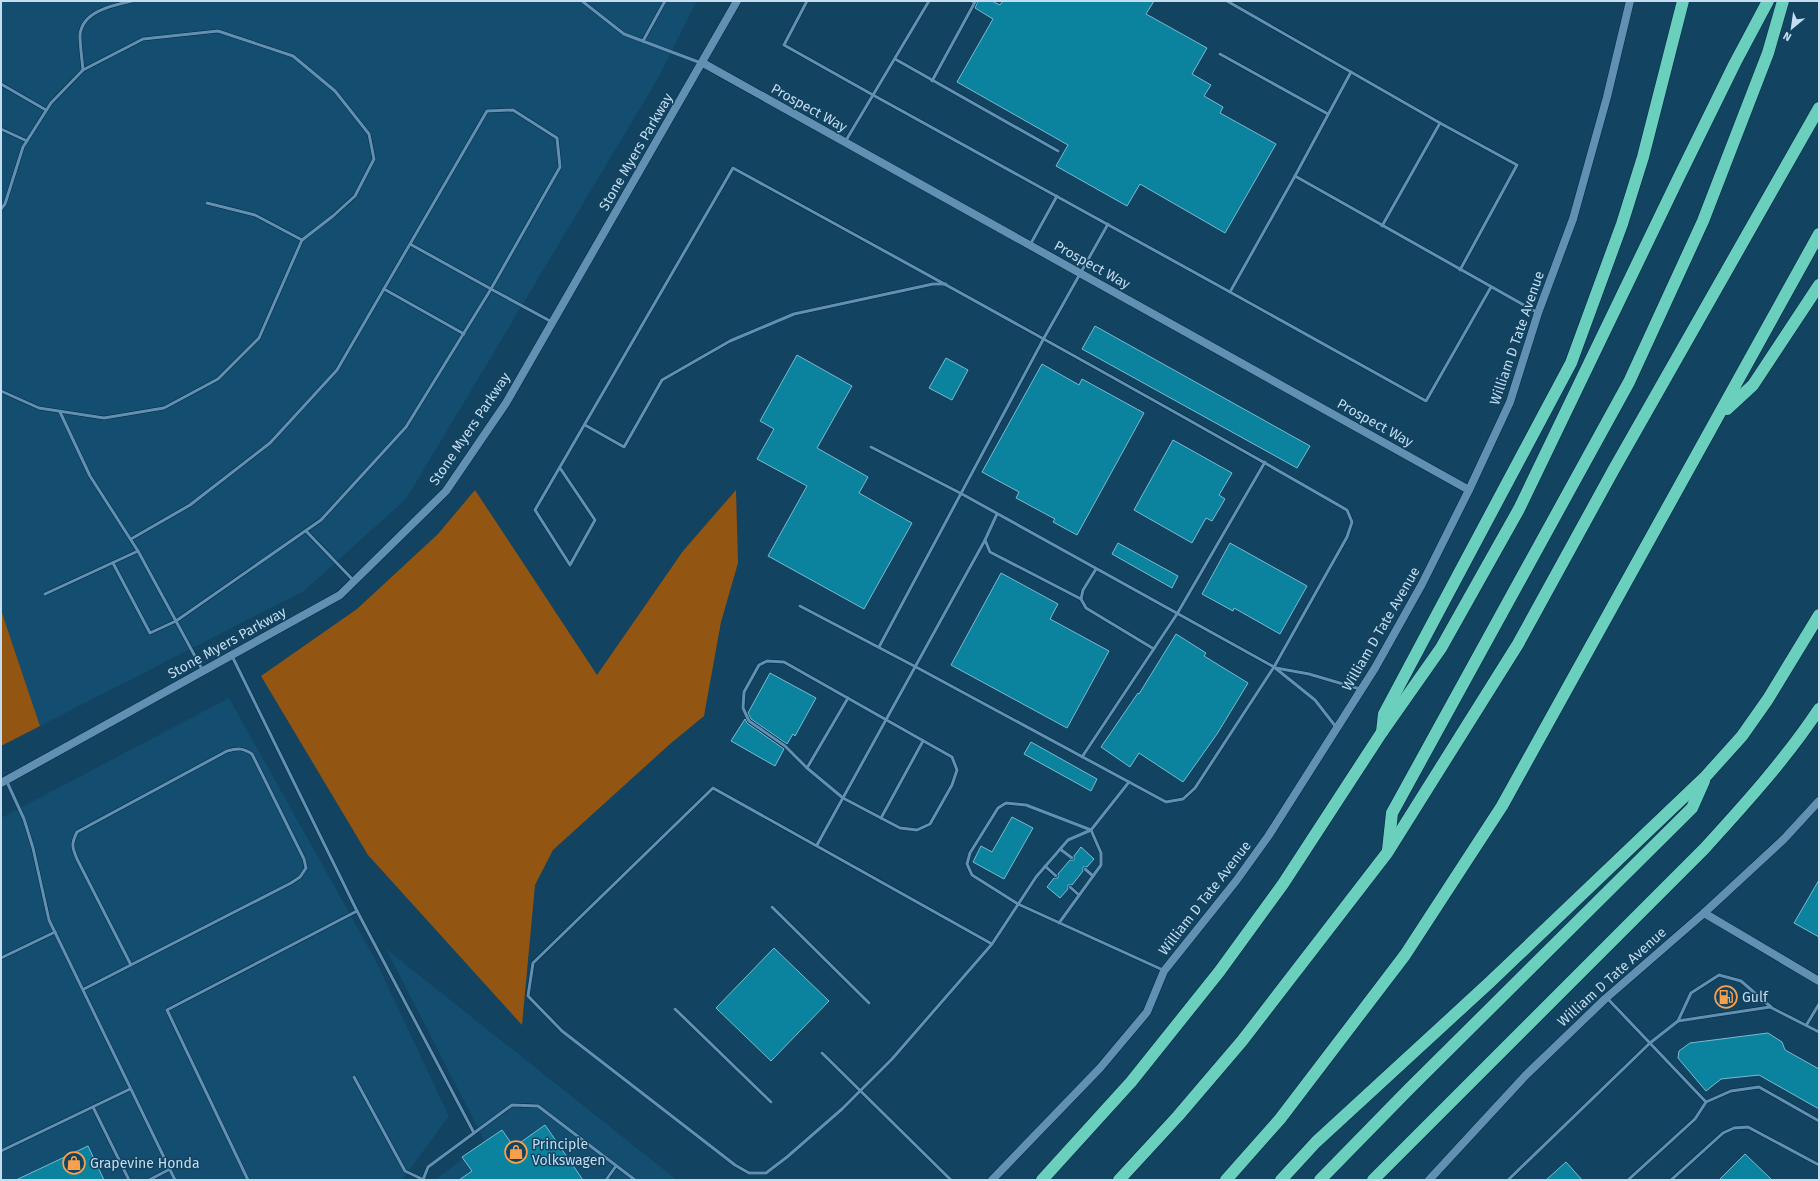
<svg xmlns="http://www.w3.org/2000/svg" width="1820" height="1181" viewBox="0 0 1820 1181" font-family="'Fira Sans',sans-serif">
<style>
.built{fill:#134d70}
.green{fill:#935512}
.building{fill:#0b829e;stroke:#7abbd0}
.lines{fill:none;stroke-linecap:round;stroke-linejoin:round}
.lane-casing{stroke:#03283f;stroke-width:4}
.secondary-casing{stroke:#03283f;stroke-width:9}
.highway-casing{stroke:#03283f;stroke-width:13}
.lane{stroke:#6190b2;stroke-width:3}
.secondary{stroke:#6190b2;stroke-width:8}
.highway{stroke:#6bcfbd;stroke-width:12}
.labels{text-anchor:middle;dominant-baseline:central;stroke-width:3;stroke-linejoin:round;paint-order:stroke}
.street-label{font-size:14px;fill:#c4ddef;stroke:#124361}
.poi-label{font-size:14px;fill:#c4ddef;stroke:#124361;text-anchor:start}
</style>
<rect width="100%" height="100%" fill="#124361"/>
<g class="built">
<polygon points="1,1 697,1 657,80 406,499 304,591 40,726 1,610"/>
<polygon points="229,698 375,959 449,1116 402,1180 1,1180 1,818"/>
<polygon points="386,949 677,1180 435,1180 485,1142"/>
</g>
<g class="green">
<polygon points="475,490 597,675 683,551 736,490 738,563 721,622 704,716 670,744 553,850 535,885 522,1025 368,855 261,676 357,609 438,534"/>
<polygon points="1,610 40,726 1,746"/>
</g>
<g class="building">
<polygon points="978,1 992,1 1000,5 1003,1 1154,1 1146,14 1207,48 1192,74 1211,85 1204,96 1223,107 1220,113 1276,144 1225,233 1140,184 1127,206 1056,166 1068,145 957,82 993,19 975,8"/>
<polygon points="1095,326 1310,446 1297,468 1082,349"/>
<polygon points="797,355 852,386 817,448 868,477 859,493 912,523 864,609 768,556 807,486 757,459 774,429 760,421"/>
<polygon points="946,358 968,370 952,400 929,388"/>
<polygon points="1042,364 1079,385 1082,379 1144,413 1077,535 1053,522 1055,519 1016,498 1019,492 982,472"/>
<polygon points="1173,440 1232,473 1219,495 1225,499 1212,521 1206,518 1192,543 1134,510"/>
<polygon points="1118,543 1178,576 1172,588 1112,554"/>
<polygon points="1230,543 1307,586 1280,634 1234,608 1233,611 1202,594"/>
<polygon points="1001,573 1058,604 1050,619 1109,651 1067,728 951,665"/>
<polygon points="1176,634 1206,653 1204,656 1248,683 1217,734 1183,782 1139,753 1130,767 1101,747 1138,693 1139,694"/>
<polygon points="770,673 816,698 795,736 793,734 787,744 751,719 748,713"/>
<polygon points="745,719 747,723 784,749 775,766 731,741"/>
<polygon points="1031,742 1097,779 1091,791 1024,754"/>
<polygon points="1012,817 1033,828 1004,879 973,862 981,846 992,852"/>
<polygon points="1081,847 1094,859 1087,867 1083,867 1083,871 1072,885 1068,885 1068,889 1060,898 1047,887 1054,878 1058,878 1058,874 1070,860 1074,860 1074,856"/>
<polygon points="1819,880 1819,937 1794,923"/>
<polygon points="774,948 829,1001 771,1061 716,1008"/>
<polygon points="1768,1033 1782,1042 1785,1050 1819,1069 1819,1109 1759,1075 1721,1079 1706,1091 1678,1058 1679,1051 1690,1043"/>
<polygon points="545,1125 583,1180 459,1180 472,1171 462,1157 502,1130 514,1147"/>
<polygon points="88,1146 104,1180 16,1180"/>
<polygon points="1745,1154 1772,1180 1719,1180"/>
<polygon points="1566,1162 1582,1180 1546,1180"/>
</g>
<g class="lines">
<g class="lane-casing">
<g id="lane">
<polyline points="582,1 624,34 701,63"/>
<polyline points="807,1 784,45 873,95 929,1"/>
<polyline points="1227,1 1440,123 1382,226"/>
<polyline points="643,41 665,1"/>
<polyline points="1220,54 1328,114"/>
<polyline points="895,59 1058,151"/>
<path d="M83,70C82,59 80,46 80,35C82,11 114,5 132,1"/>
<polyline points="932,81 975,2 972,1"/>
<polyline points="1,84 46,110"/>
<polyline points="1440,123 1517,165 1460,270"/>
<polyline points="1,129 27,141"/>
<polyline points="845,142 873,95 1230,292 1295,176 1538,313"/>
<polyline points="1295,176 1351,72"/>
<polyline points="207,203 255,215 302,240"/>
<polyline points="1,209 5,204 23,147 51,103 83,70 143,39 218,31 293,56 335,91 369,134 374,159 355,196 333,216 302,240 259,338 218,379 164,408 104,418 39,408 1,391"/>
<polyline points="1030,245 1057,196"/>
<polyline points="384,289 464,334"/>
<polyline points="1230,292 1426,401 1491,287"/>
<polyline points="585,425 624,447 662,380 730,341 794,314 933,284 946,284"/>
<polyline points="871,447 962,494 1274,667 1315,700 1336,727"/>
<path d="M560,468L595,520L570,565L535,510L733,168C938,280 1144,393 1347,510L1352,522L1347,537L1274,667L1195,788L1183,799L1166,802L916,667L800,606"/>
<polyline points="997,514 985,540 990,552 1081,599"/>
<polyline points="306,531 353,580"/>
<polyline points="131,539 190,505 270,443 337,370 410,244 491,289 560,167 557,138 513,110 487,111 410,244"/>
<polyline points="138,551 203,671"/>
<polyline points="113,563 150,633 176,621 321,520 406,427 491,289 552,322"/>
<polyline points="1096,569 1083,590 1081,599 1086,608 1154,649"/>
<polyline points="45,594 138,551 90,476 60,412"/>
<polyline points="879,647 1044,338 1108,224"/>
<polyline points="232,656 357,911"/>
<polygon points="767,661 784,662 952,757 957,770 952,785 930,824 917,830 900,828 843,798 807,768 785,746 749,721 743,708 744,692 759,665"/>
<polyline points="1276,668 1309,674 1360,689"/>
<polyline points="1082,757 1177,614 1265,462"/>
<polyline points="807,768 848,698"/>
<polyline points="7,782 24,819 33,848 49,920 175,1180"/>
<polyline points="881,818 923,741"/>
<polyline points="817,845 985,540"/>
<polyline points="1060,849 1072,858"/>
<polyline points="1045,866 1056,876"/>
<polyline points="1085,869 1093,876"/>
<polyline points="1070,887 1079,895"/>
<polyline points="772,907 869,1003"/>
<polyline points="1059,923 1101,865 1101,853 1091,830 1026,805 1006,803 998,808 970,853 967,864 972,875 1018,904 1163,970"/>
<polyline points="992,944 713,788 533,963 528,996 562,1031 735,1165 749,1173 766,1173 787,1157 842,1109 892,1059 992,944 1036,877 1068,840 1091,830 1129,782"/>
<polyline points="1,958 55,932"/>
<path d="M84,989L291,883L300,877L306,868L304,859L252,754C243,748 238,748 227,751L77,832C71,844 72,847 77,859L131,965"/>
<polyline points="1607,998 1706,1102 1731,1091 1759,1087 1819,1121"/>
<polyline points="675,1009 771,1102"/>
<polyline points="1678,1021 1691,993 1719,975 1741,981 1771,1007"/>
<polyline points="1807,1024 1819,1004"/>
<polyline points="822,1053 951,1180"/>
<polyline points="354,1077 405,1171 424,1180"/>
<polyline points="93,1107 129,1180"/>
<polyline points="1,1151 130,1089"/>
<polyline points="149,1180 170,1169"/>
<polyline points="248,1180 167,1010 357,911 474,1133"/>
<polyline points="423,1180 428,1167 512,1105 538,1106 635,1180"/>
<polyline points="606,1180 616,1166"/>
<polyline points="1508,1180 1650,1043 1678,1021 1770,1007 1819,1032"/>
<polyline points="1628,1180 1695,1119 1706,1102"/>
<polyline points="1671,1180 1723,1133 1734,1128 1748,1127 1819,1165"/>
</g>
</g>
<g class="secondary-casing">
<g id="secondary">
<polyline points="703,63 1469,490"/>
<polyline points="1,783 340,595 446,491 506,403 737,1"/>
<polyline points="1704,913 1819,981"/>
<polyline points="992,1180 1100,1068 1147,1012 1164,971 1236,881 1269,835 1375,668 1422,584 1469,490 1510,402 1538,313 1573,219 1607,97 1630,1"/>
<polyline points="1429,1180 1526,1075 1605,999 1704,913 1784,839 1819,801"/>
</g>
</g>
<g class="highway-casing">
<g id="highway">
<polyline points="1727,409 1753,385 1819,285"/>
<polyline points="1382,732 1384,714 1571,363 1622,224 1643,157 1683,1"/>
<polyline points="1388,850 1392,813 1629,382 1703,221 1768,53 1783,1"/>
<polyline points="1042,1180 1131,1082 1219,972 1283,884 1382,732 1441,648 1519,509 1677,181 1735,63 1768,1"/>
<polyline points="1119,1180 1178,1116 1242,1041 1387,853 1518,644 1614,469 1819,108"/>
<polyline points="1226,1180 1280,1119 1405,955 1502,806 1819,234"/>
<polyline points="1281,1180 1316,1142 1489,983 1706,776 1742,736 1768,699 1819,615"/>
<polyline points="1320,1180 1409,1089 1692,808 1704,781"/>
<path d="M1373,1180L1704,849C1745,804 1785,760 1819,709"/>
</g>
</g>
<use href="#lane" class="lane"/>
<use href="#secondary" class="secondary"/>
<use href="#highway" class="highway"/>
</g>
<defs>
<g id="fuel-ring" transform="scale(1.15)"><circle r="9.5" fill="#124361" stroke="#f9a04d" stroke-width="1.5"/><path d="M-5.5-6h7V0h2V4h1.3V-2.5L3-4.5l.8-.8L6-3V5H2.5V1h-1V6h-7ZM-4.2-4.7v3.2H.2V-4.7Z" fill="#f9a04d"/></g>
<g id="shop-ring" transform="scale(1.15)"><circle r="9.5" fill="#124361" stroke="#f9a04d" stroke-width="1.5"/><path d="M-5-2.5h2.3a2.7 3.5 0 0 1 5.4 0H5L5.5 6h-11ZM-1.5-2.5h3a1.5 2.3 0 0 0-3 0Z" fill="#f9a04d"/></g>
</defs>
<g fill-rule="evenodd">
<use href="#fuel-ring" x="1726" y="997"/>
<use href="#shop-ring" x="516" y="1152"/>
<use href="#shop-ring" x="74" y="1163"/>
</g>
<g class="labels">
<g class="street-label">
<text transform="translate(809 108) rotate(29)">Prospect Way</text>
<text transform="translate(636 152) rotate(-60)">Stone Myers Parkway</text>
<text transform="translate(1092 265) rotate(29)">Prospect Way</text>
<text transform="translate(1517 338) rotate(-71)">William D Tate Avenue</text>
<text transform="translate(1375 423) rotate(29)">Prospect Way</text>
<text transform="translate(470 429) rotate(-56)">Stone Myers Parkway</text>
<text transform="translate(1381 629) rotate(-60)">William D Tate Avenue</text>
<text transform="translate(227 643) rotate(-29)">Stone Myers Parkway</text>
<text transform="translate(1205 898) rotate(-52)">William D Tate Avenue</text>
<text transform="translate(1612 977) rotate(-42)">William D Tate Avenue</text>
</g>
<g class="poi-label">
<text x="1742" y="997">Gulf</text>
<text x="532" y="1144">Principle<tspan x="532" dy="16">Volkswagen</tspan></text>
<text x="90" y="1163">Grapevine Honda</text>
</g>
</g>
<rect width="1820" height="1181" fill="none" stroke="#c4ddef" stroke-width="4"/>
<g transform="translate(1792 28) rotate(209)" stroke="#124361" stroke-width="3" paint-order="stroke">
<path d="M0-3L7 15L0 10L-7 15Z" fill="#c4ddef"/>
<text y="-6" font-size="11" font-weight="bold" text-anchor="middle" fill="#c4ddef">N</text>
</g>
</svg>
